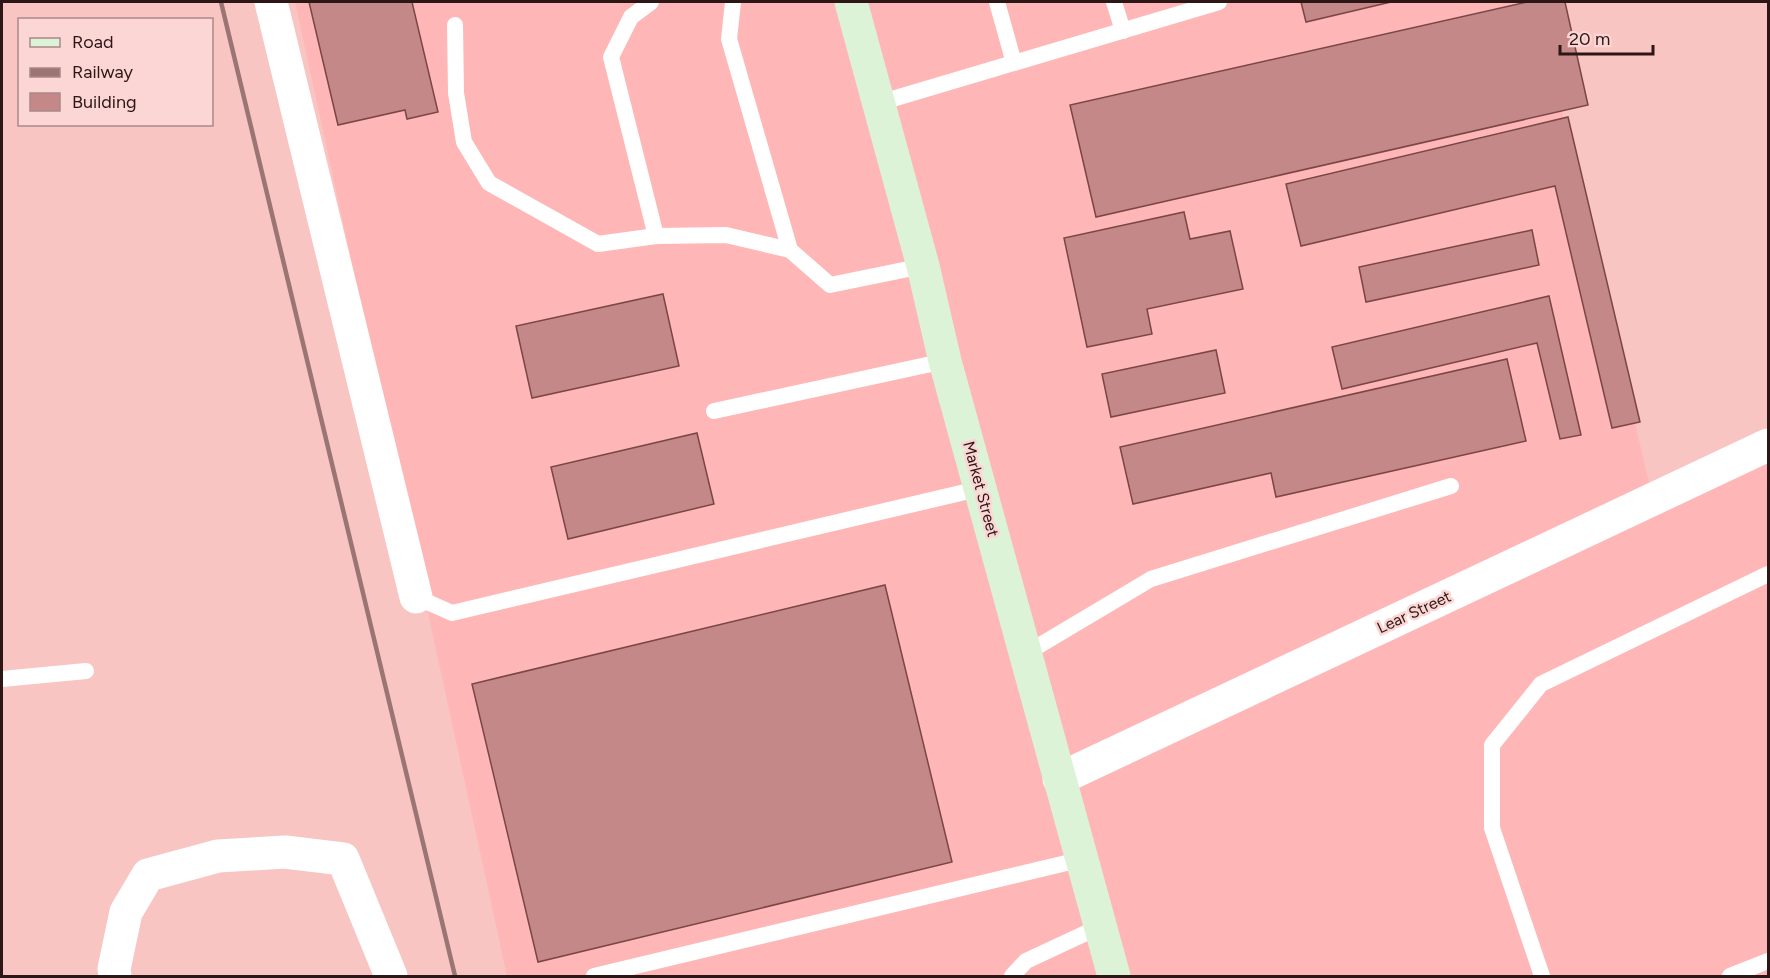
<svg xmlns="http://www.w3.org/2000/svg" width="1770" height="978" viewBox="0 0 1770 978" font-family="Figtree,sans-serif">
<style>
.built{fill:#feb7b6}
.building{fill:#c38887;stroke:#7b4646;stroke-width:1.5}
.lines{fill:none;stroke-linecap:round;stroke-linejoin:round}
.service{stroke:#fff;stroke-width:16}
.minor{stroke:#fff;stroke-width:33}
.secondary{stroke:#dcf3d8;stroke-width:33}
.rail{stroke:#9b7573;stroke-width:4.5}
.labels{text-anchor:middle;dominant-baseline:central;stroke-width:5;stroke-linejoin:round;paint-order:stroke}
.street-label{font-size:16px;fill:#2d1616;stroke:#fcd6d4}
</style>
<rect width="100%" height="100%" fill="#f8c5c3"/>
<polygon class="built" points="295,2 1536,2 1650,487 1768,443 1768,976 507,976"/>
<g class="building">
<polygon points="309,2 412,2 438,112 407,119 405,110 338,125"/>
<polygon points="1301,2 1391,2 1306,22"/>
<polygon points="1527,2 1565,2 1588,105 1096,217 1070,105"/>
<polygon points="1568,117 1640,422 1612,428 1555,186 1301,246 1286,184"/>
<polygon points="1184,212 1190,239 1230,231 1243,289 1147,309 1152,334 1087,347 1064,238"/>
<polygon points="1532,230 1539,265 1366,302 1359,267"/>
<polygon points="663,294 679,366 532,398 516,326"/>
<polygon points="1549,296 1581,435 1560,439 1537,343 1342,389 1332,347"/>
<polygon points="1216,350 1225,393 1111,417 1102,374"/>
<polygon points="1507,359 1526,441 1276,497 1271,473 1133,504 1120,447"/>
<polygon points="697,433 714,504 568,539 551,467"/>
<polygon points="885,585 952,862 538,962 472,684"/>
</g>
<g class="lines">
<g class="service">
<polyline points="651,2 631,17 611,57 656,236"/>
<polyline points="733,2 729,39 790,250 830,285 923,266"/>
<polyline points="997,2 1014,63"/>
<polyline points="1114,2 1123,31"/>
<polyline points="455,25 456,93 464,142 489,183 598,244 656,236 726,235 790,250"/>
<polyline points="879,103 1219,2"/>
<polyline points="714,411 945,361"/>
<polyline points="416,597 452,613 982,488"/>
<polyline points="1025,654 1151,579 1451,486"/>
<polyline points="2,679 86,671"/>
<polyline points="594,976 1083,859"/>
<polyline points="1012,976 1026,961 1101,926"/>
<polyline points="1542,976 1492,828 1492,745 1541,684 1768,574"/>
<polyline points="1730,976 1768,961"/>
</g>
<g class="minor">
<polyline points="271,2 416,597"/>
<polyline points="1059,779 1768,445"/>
<polyline points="115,976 114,969 126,912 148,875 218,856 285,852 343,859 391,976"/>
</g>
<polyline class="secondary" points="851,2 923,266 945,361 1114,976"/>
<polyline class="rail" points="221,2 455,976"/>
</g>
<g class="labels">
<g class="street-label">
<text transform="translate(981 489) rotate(75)">Market Street</text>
<text transform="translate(1414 612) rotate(-25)">Lear Street</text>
</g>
</g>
<rect width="1770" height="978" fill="none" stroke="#2d1616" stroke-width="6"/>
<rect x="18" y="18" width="195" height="108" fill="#fcd6d4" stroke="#a98988" stroke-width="1.5"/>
<rect x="30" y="38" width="30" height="9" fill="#dcf3d8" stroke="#a98988" stroke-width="1.5"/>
<text x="72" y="48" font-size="18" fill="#2d1616">Road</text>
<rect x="30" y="68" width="30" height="9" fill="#9b7573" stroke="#a98988" stroke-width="1.5"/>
<text x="72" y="78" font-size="18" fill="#2d1616">Railway</text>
<rect x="30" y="93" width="30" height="18" fill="#c38887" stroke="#a98988" stroke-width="1.5"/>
<text x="72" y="108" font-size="18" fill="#2d1616">Building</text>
<path d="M1560 45v9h93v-9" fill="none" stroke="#2d1616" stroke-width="3"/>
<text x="1569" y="45" font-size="18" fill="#2d1616" stroke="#fcd6d4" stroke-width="4.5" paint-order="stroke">20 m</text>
</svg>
